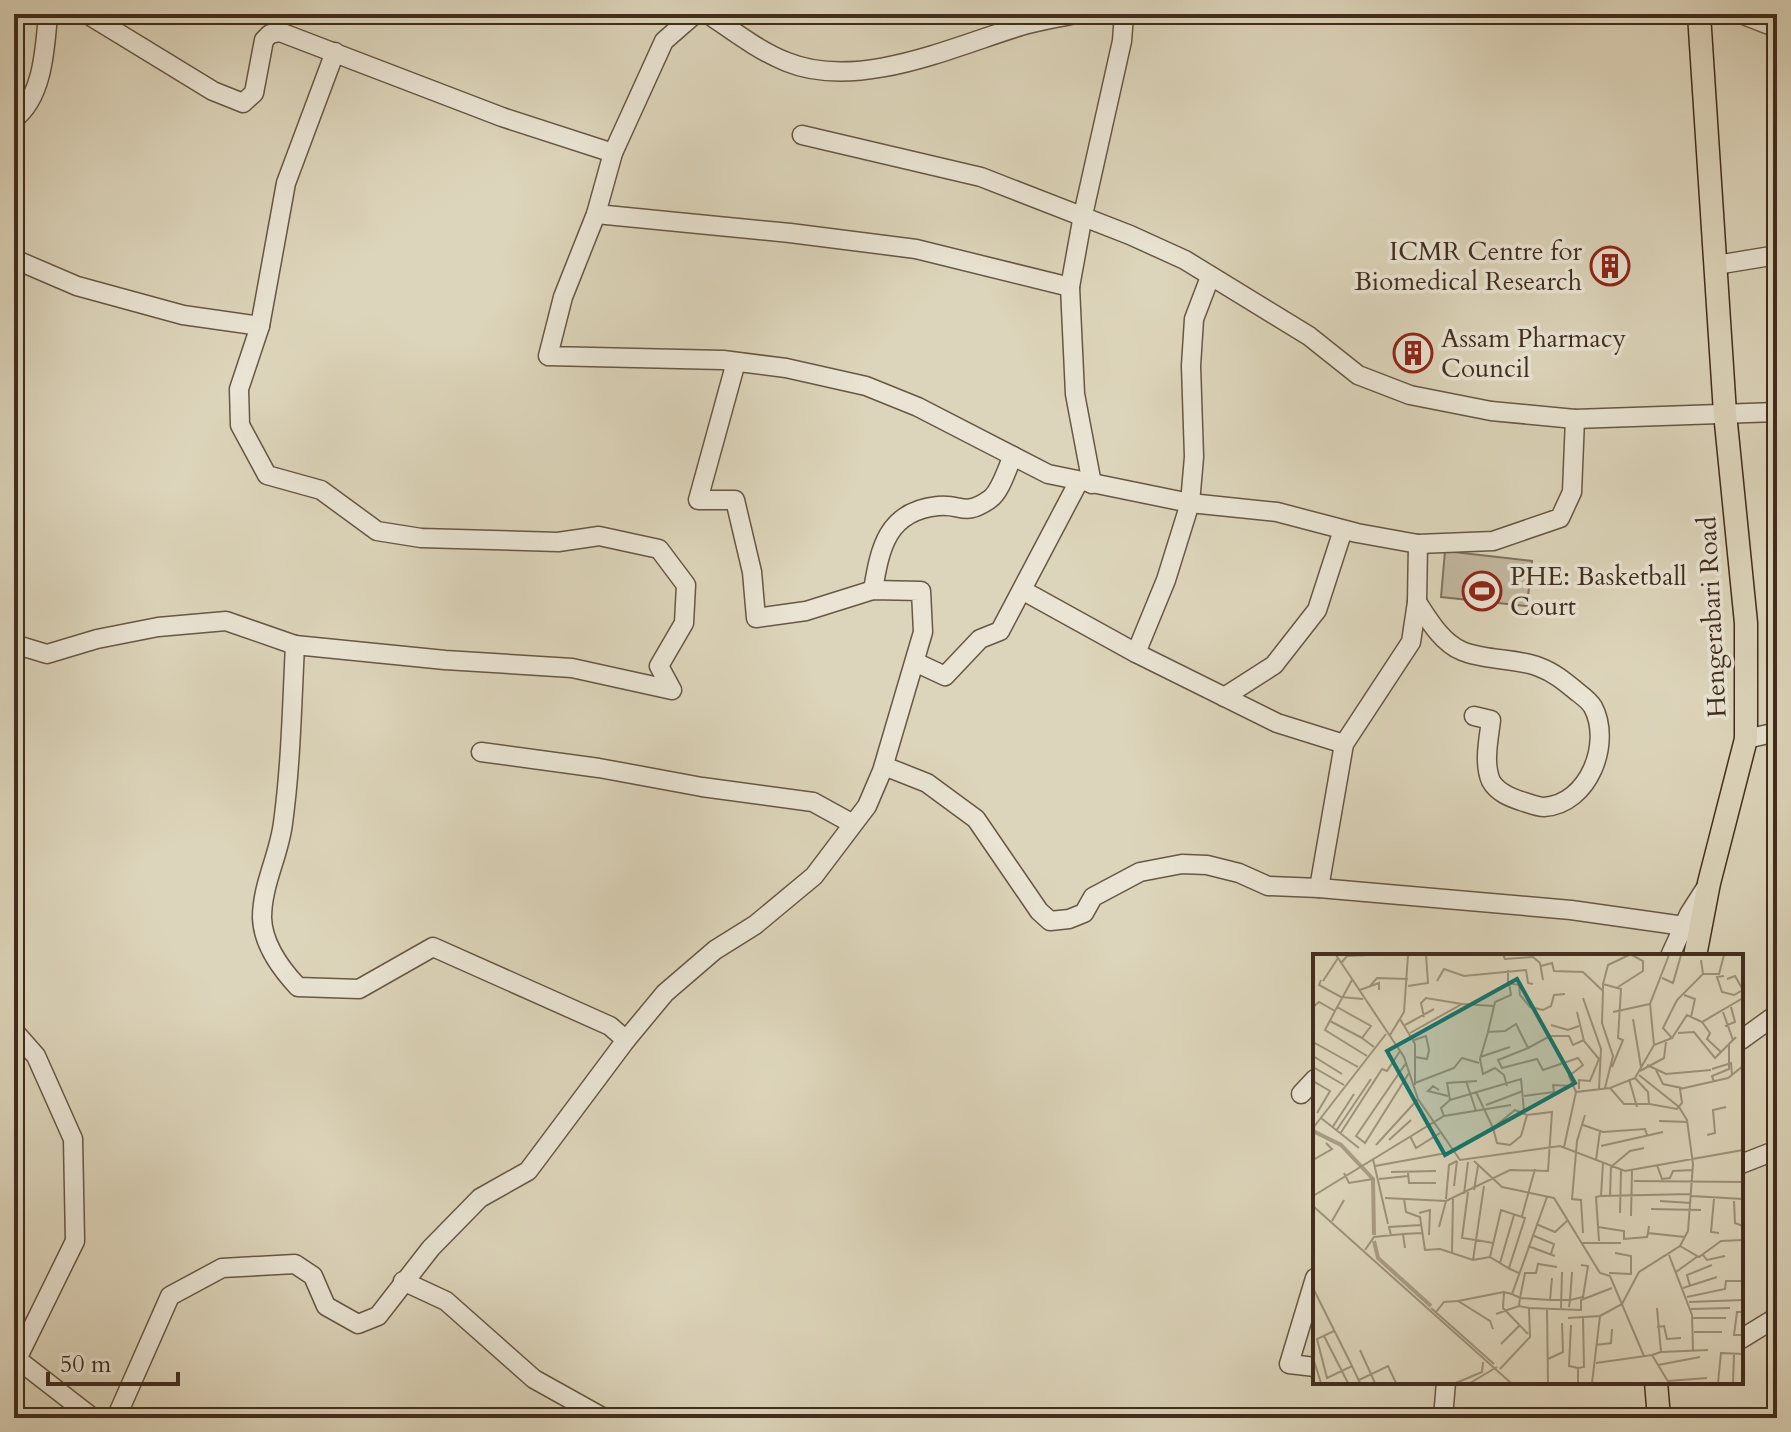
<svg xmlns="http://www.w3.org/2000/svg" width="1791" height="1432" viewBox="0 0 1791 1432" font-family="Cardo,serif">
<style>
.green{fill:#c2b8a0;stroke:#81725e;stroke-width:2}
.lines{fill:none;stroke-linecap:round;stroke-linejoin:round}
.minor-casing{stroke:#675744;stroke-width:21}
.major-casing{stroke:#402d1d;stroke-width:25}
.minor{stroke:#e9e4d3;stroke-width:18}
.major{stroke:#ddd5bb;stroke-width:22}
.labels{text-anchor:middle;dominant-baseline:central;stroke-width:7;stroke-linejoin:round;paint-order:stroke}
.poi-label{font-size:26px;fill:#402d1d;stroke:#e9e4d3;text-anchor:start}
.street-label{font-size:26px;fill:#402d1d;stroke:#e9e4d3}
.inset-river{fill:none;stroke:#a89c85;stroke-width:4}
.inset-road{fill:none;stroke:#9e927c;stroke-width:2}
.view{fill:#0f766e;fill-opacity:0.15;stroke:#0f766e;stroke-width:4}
.inset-edge{fill:none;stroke:#402d1d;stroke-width:4}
</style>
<rect width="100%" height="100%" fill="#ddd5bb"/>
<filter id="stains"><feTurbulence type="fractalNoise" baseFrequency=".0025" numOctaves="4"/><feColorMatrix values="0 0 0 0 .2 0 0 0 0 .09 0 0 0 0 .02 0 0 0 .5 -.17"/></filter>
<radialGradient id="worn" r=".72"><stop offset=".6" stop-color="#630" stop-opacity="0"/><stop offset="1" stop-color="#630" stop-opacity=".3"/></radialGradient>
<polygon class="green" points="1445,551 1532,561 1527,606 1441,597"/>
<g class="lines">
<g class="minor-casing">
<g id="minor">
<polyline points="87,14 213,91 243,103 254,93 264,40 270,34 280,32 502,117 613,153"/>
<polyline points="695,14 664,41 613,153 596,214 563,297 548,356 723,360 786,368 866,386 918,407 1048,474 1190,503 1277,512 1357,533 1418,544 1493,541 1560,518 1572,492 1575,419"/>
<path d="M708,14C733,31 759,51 787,62C858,91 952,47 1021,26C1038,21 1057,18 1075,14"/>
<polyline points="1741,14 1777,28"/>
<path d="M14,119C43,97 45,49 48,14"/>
<polyline points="802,135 981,177 1130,235 1185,260 1309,336 1358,375 1410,395 1491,411 1575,419 1777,412"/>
<polyline points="596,214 790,233 916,249 1070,287"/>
<path d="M14,259L77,286L183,315L260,326L239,389L240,425L267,475L321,490L377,531L421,538L558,542L599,536L659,549L686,585L684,623L659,666L672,690L572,668L445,660L295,645C292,704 291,764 283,823C279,856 262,884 262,918C263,944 282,970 298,987L359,989L433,947L610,1026L626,1040L528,1171L480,1198L431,1248L378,1316L358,1324L326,1306L313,1276L295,1264L222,1268L170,1296L116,1418"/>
<polyline points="1716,265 1777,255"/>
<polyline points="260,326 286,183 335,52"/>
<polyline points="1092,484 1075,394 1070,287 1083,215 1122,41 1124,14"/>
<path d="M873,590C880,548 887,511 938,506C962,503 963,518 990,499C1001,491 1007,468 1013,456"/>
<polyline points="1022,590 1136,653 1277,723 1344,744 1411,642 1417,602 1418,544"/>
<path d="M1417,602C1428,619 1442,643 1462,651C1486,661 1518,658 1539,667C1553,672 1564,681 1575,690C1581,695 1589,700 1593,707C1612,743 1589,804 1544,807C1537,807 1528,803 1521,801C1509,797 1497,792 1491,781C1483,763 1489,738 1491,720L1474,716"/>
<polyline points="14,644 47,654 97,639 158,627 226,621 295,645"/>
<polyline points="1136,653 1166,580 1190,503 1194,457 1191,366 1194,319 1210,277"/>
<polyline points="915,662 945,676 980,639 1000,631 1079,481"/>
<polyline points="1224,697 1274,665 1317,610 1343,530"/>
<polyline points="1746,739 1777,732"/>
<polyline points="481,752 599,768 702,787 813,802 853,824"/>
<polyline points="884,766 927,783 976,819 1039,911 1050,921 1069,919 1084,913 1093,897 1140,872 1182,864 1207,865 1239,873 1268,886 1319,888 1571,910 1684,926"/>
<polyline points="1319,888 1344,744"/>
<polyline points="1670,956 1689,914 1705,889"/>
<polyline points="14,1031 36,1056 73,1139 75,1241 17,1359 93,1418"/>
<polyline points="626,1040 665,993 715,950 755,925 814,876 867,806 882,771 923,632 921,591 873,590 806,611 756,618 752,572 735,500 698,500 736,362"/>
<polyline points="1741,1040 1777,1014"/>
<polyline points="1301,1094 1315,1079"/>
<polyline points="1741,1164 1777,1150"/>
<polyline points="1315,1278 1289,1364 1315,1367"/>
<polyline points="403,1281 446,1301 534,1379 604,1418"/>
<polyline points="1741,1339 1777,1317"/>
<polyline points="1443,1418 1446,1382"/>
</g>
</g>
<g class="major-casing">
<g id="major">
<polyline points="1695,956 1709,883 1746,739 1746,623 1725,413 1699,14"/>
<polyline points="1656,1382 1659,1418"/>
</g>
</g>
<use href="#minor" class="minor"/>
<use href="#major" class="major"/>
</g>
<defs>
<g id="building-ring" transform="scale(2)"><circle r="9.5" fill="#e9e4d3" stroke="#8f2418" stroke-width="1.5"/><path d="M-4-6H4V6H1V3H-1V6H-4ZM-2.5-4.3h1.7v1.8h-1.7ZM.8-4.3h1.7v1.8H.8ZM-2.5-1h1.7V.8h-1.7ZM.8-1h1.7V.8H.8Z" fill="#8f2418"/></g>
<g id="stadium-ring" transform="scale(2)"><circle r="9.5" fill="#e9e4d3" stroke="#8f2418" stroke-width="1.5"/><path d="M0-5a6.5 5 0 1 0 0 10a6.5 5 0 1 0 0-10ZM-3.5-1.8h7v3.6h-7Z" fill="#8f2418"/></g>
</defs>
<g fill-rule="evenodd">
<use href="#building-ring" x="1610" y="266"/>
<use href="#building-ring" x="1413" y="353"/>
<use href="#stadium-ring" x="1482" y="591"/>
</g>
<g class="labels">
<g class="poi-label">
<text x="1582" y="251" text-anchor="end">ICMR Centre for<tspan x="1582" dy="30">Biomedical Research</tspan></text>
<text x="1441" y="338">Assam Pharmacy<tspan x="1441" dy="30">Council</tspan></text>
<text x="1510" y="576">PHE: Basketball<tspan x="1510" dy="30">Court</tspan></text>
</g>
<g class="street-label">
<text transform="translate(1712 617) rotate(-93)">Hengerabari Road</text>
</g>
</g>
<g transform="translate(1313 954)">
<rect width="430" height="430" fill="#ddd5bb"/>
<path class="inset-river" d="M0,177L28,191L60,225L61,281M61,287L65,304L118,352"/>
<path class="inset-road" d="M23,1L91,103L105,145L147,206L247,192L312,217L430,196M190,1L192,5L220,3L227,9L230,26M29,8L34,2L56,1M228,12L239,9L241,17L270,18L290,37L289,69L300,102L292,134M195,16V29L206,31L207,41L217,53L230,56L238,52L241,41L252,40M390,20H406L411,1M411,22L404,23L409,38L421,41L430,36M349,24L360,29L368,1M414,25L422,22L430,36M8,26L6,31L28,43L50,45M10,27L25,4M124,27L131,15L151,22L213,16L215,29L220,30M196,29L198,41L182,48L175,78L192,77L203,70L215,94L185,106L189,114L224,105L230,116L265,104L270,111L256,122L263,138M290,30L295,11L316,1M57,32L64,24L95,25M95,32L115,29L113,1M305,33L330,17V7L319,1M47,36L66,29V36M290,37V30L308,35L305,84L310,86L299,113M371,41L382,45L378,63M270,44L288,95L286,135M0,53L6,48L22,57L39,26M24,53L58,72L49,84L61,93M22,57L12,76L54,102M264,58L271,87L286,105L277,127L266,126V135M300,58L337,50M410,58L420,86M111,63L108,49L113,44L149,50M87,65L102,90V131M320,65L328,113M17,67L49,84M389,68L397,79L394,85L408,98M92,71L121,55M238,71L255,76L266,72M412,72L422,68L418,53M175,78L167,105L170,120L182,114L191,121L194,132M97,79L149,50L181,52M365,79L381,78L402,104L416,90M77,81L91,58L95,1M359,84L374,61L389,68L430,44M101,86L113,82L116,96L114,105L102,103M0,88L45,113M341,91L337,50L356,1M215,94L237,82H256L260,91L271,86M0,102L29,120M167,103L197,93M93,109L43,182L52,189L96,119M334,111L353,120L398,116M0,113L31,131M399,115L418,109L419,121M343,116L350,130L369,134M327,117L351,104L353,88M322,124L335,138L336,150L364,155L369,149L367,135L415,124L430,112M316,125L324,153M0,127L17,137L4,159M153,127L163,157M401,128L399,122L416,115V90L423,83M102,129L141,114L149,104L166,109M297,134L311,150H336M126,136L120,132L115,137L135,142M211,142L241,138L240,131L259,132M137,146L134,129L164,127M173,151L210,137M131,162L128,154L137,146L208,125L211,157M8,164L46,194M346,167L375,168M270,171L290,178L332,175L334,181M0,174L73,80M19,174L41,140M180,174L184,189L197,191L208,182L214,161M23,177L58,125M27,180L69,115L74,117L87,97M394,181L402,179L400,156L413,153M97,182L103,194L127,179M76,186L98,166M63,191L105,145M288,192L350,178M251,193L263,138L297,134L322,124L341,91L359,84L350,74L364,46L390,20L388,6M60,205L75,270M0,206L19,195L13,189M283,206L287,177M161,207L189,233L241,244L287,319L297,322L331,402M344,211L349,225L357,224L360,217L379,216M62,212L139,198M299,212L317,197L331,194M78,218L123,217M95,218L96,229H123M31,219L36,229L60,225M66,225L95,222M321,227L430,228M141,232L144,207M171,232L163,286L180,289M161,236L165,212M155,238L149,284L163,286L160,306M151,240L155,208M0,242L131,162L198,151M288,242L378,240M297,242L298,212M378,242L430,245M72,244L133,247L197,216L235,217L239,158L214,161L202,156L180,174L163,138M91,245L93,258L107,263L112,296L127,295L160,306L177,303M133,245L136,211L144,207M401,245L398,278L406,279M347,247L378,249M421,247L422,269L430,272M0,252L198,429M338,255L388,256M106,259L117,256L116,281M307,259L308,216M209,262L222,215M318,262L319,215M19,267L31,246M223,270L242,278L254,267M336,272L335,279L372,283M126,273L133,247M285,273L311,277V285L334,283L335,279M270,279L268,246L259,245L264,187L272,161M78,281L76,273L108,271M219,281L241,290L238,300M286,287L283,243L288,242L290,209M269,289H308M215,292L242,302M367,292L386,303L408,287L430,286M92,294L90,280L109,279M52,296L61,283L90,280M139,298L140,245M356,301L379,361L380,396M390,301L394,306L412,302M187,309L201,261M196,314L212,264L188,256L177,303L197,315L206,319M363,318L385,302M296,319L318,320V302L302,299M377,332L374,321L399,311M0,334L39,412M370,334L404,323M199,340L207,344L212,319H223L225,310L244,313M374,343L412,335L413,327H430M237,346H257L259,318M145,347L191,338M376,348L430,346M256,353L257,346L270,343L275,312L268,311M118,354L181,410M216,354L206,352L207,344L237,346L239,324M248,354L249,318M234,355L235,429M378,355L417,354M123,358L131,348L145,347L177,367L180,375M430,358H424L421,381H430M183,360L206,352M255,364L287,362L309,350L326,318L367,292L375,277L380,210L374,166L366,153L326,121M380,364H413M258,371L256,412L265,414M344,373L351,372L354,385L368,384M21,377L4,385L14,424L39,412L47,429M381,378H409M215,380L190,354L191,338L199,340L234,243M11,382L35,429M188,390L206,372M283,391L298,389L299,375M47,396L62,429M348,398L395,396M339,401L348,398L344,354M0,404L8,429M235,405L250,398L249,369M283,409L339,401L356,429M345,411L387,403M187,415L217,383L216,354L268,356V346L299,334M46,426L75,412L83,429M355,427L394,424M143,429L169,418L170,408M157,429L184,413M265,429V414L271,413L270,364M279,429L287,362M405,429L408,399L430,400M420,429L421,400"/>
<path class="view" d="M204,25L262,129L132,201L74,97Z"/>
<rect width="430" height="430" class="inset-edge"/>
</g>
<rect width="1791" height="1432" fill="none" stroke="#ddd5bb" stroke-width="48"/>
<rect x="16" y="16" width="1759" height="1400" fill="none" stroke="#402d1d" stroke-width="4"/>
<rect x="24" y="24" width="1743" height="1384" fill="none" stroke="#402d1d" stroke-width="2"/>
<path d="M48 1372v12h130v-12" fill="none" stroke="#402d1d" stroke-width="4"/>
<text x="60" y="1372" font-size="24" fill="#402d1d" stroke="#e9e4d3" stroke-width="6" paint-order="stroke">50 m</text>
<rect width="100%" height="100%" filter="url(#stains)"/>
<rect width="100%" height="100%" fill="url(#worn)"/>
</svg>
